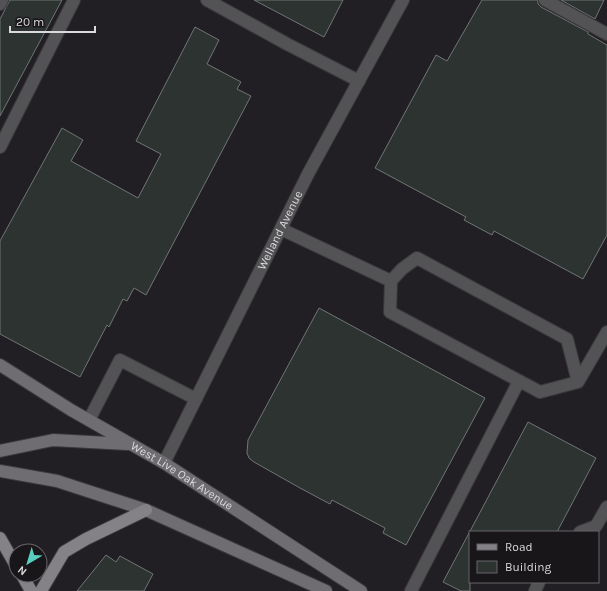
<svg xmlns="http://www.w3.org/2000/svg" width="607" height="591" viewBox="0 0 607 591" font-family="Karla,sans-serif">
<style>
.building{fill:#2c3331;stroke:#6f7674}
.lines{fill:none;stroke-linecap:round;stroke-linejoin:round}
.lane-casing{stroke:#3c393e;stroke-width:14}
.street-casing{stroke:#3c393e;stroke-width:14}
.secondary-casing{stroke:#3c393e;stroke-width:14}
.primary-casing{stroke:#3c393e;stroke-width:14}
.lane{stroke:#535254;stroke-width:12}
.street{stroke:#535254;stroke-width:12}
.secondary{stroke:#6f6d71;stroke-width:12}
.primary{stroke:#858287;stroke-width:12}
.labels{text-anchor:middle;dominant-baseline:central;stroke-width:3;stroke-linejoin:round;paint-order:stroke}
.street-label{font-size:12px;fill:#dbd9dc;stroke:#19161a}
</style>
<rect width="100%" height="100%" fill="#221f24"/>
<g class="building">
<polygon points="10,0 62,0 0,116 0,19"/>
<polygon points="254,0 343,0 324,37"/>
<polygon points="482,0 538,0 538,4 541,7 588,32 588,34 607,45 607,235 583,279 494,231 492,235 464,220 466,217 375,168 436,55 447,61"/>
<polygon points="561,0 604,0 595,19"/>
<polygon points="195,27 219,40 207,64 241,82 237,89 251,96 146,295 134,288 127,301 123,299 109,327 107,325 80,377 0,334 0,241 62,128 83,140 71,161 138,198 161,154 136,141"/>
<polygon points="319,308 485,398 406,545 383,533 385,528 332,500 330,504 300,488 254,462 249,458 247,453 248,440"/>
<polygon points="528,422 596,458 557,532 470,532 470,591 461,591 443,582"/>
<polygon points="106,555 116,562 120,556 153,574 144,591 77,591"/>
</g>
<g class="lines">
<g class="lane-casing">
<g id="lane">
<polyline points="207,0 287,44 359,81"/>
<polyline points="545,0 607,34"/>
<polyline points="0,4 2,0"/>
<polyline points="0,147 74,0"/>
<polyline points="281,229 391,281"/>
<polyline points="578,382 567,339 417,258 402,269 391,281 390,312 540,392 578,382 607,332"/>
<polyline points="89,420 120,360 196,399"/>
<polyline points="580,532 596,526 607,507"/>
<polyline points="411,591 519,381"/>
<polyline points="535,591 539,582"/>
</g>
</g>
<g class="street-casing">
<g id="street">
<path id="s1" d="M164,463L308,174L403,0"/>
</g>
</g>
<g class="secondary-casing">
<g id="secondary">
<path id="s2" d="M0,365L71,410L164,463L361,591"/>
<polyline points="0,451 53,440 127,444"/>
<polyline points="0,471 57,481 146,510 326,591"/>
</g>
</g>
<g class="primary-casing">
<g id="primary">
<polyline points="0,538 16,566"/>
<polyline points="22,575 31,591"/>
<polyline points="41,591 64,552 86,539 146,510"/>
</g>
</g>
<use href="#lane" class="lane"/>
<use href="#street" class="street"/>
<use href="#secondary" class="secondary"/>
<use href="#primary" class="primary"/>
</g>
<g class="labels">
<g class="street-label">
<text stroke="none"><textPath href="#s1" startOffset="260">Welland Avenue</textPath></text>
<text stroke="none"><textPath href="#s2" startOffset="213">West Live Oak Avenue</textPath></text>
</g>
</g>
<rect x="469" y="531" width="130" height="52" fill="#19161a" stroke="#676468"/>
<rect x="477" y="544" width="20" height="6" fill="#858287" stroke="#676468"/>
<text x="505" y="551" font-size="12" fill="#dbd9dc">Road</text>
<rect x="477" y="561" width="20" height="12" fill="#2c3331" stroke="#676468"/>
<text x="505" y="571" font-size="12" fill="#dbd9dc">Building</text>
<g transform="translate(28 563) rotate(218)"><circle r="19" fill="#19161a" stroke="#676468"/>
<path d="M0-3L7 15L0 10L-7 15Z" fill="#59cebf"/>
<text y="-6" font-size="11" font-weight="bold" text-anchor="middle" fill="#dbd9dc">N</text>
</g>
<path d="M10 26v6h85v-6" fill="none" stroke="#dbd9dc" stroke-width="2"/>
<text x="16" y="26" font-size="12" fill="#dbd9dc" stroke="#19161a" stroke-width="3" paint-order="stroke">20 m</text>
</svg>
